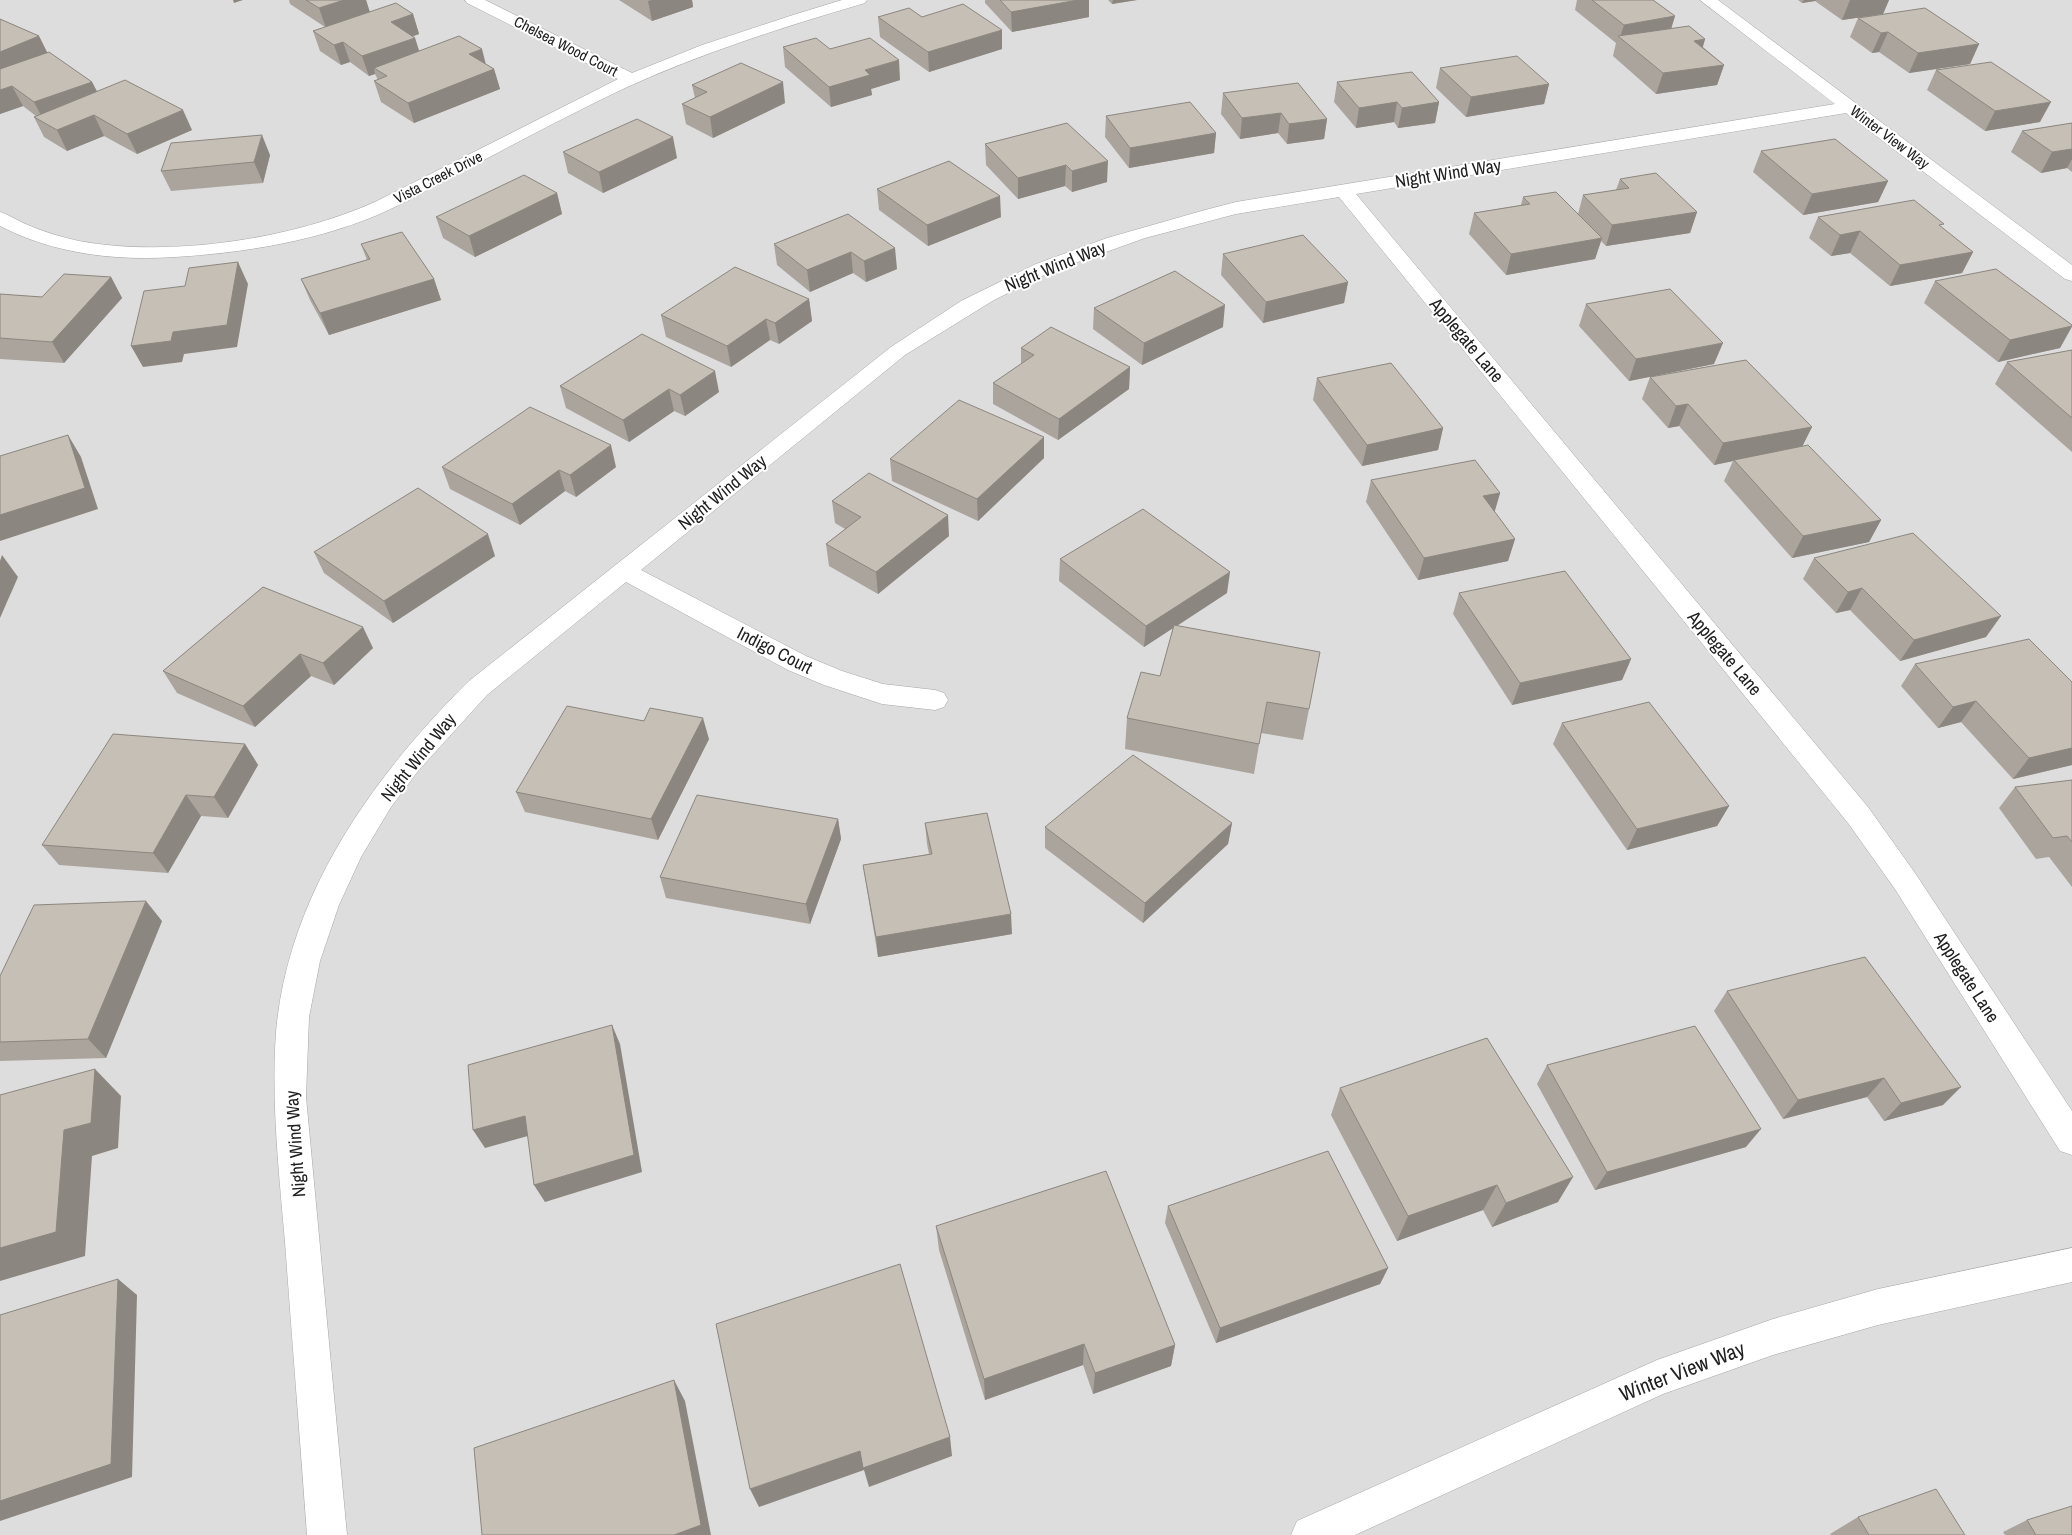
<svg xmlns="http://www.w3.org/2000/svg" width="2072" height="1535" viewBox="0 0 2072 1535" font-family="'Archivo Narrow',sans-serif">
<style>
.residential{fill:#dedddd}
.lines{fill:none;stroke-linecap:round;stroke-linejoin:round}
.street-casing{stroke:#a7a7a7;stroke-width:1}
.street{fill:#fff;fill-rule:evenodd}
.wall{fill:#aaa49d}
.shaded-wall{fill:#8b867f}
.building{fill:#c6bfb6;stroke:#8b867f}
.labels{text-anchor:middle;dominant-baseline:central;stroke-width:4;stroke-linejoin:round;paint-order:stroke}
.far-street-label{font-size:15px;fill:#202020;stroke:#fff}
.street-label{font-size:18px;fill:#202020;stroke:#fff}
.near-street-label{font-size:21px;fill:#202020;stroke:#fff}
</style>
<rect width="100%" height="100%" fill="#f1efe7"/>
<rect class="residential" x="0" y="0" width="2072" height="1535"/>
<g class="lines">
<g class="street-casing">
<g id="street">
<path d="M465,0H485L632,73L702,45L793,15L842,0H867L865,3C783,27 702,53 625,88C568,115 512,145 456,175C426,190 397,208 365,220C304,243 240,253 175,257C115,261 54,254 0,226V212C10,215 18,221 28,225C44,232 61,237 79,241C169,258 294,239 377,201L618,79L467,3Z"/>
<path d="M1700,0H1718L2072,265V281L2065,279L1846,113L1356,194L1868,807L1915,873L2072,1111V1155L2060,1151L1895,889L1848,823L1339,197L1236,214L1145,238L1050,272L994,300L905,355L641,570L806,656L842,671L883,684L935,690L944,693L948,700L944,707L935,710L882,704L824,685L788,670L626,582L487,695L418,771L391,807L361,857L339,905L320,961L309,1017L306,1097L347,1535H307C300,1437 292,1340 285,1242C279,1172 271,1102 276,1032C288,894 374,775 469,681L891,347L961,301L1036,264L1107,238L1205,210L1236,202L1835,104Z"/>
<polygon points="2072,1248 2072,1282 1878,1325 1773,1355 1663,1394 1355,1535 1291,1535 1297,1521 1657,1360 1773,1319 1878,1289"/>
</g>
</g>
<use href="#street" class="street"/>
</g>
<g class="wall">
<polygon points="289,0 366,0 370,12 413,14 419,34 413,36 415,38 419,51 486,64 494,69 500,89 414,123 381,102 374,81 378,80 375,74 369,76 350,62 341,65 320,51 313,31 325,27 290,4"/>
<polygon points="619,0 692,0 693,7 652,21"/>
<polygon points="985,0 1089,0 1089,17 1012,32 985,3"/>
<polygon points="1108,0 1137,0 1112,4"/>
<polygon points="1577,0 1653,0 1675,16 1671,28 1705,39 1703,47 1724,65 1717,85 1656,94 1613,56 1616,43 1575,10"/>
<polygon points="1798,0 1889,0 1883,14 1842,20 1815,1 1802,3"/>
<polygon points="878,17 1002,49 929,72 880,37"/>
<polygon points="1858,18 1979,44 1970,64 1909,73 1879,52 1872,53 1850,37"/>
<polygon points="0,19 39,36 47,53 92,82 97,91 192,130 137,154 104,136 67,151 44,137 34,117 36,116 23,106 0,114"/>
<polygon points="783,47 830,49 900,80 871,89 872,95 831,107 785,67"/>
<polygon points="1440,68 1549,84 1544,104 1466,117 1436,88"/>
<polygon points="1936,70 2040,122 1985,131 1927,90"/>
<polygon points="1337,82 1439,102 1435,123 1398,128 1394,122 1356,128 1334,102"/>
<polygon points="692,85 785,103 713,138 686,124 682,104 695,98"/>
<polygon points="1223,93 1327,119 1324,139 1287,144 1278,133 1240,139 1221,114"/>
<polygon points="1106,116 1216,133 1214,153 1129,168 1105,137"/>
<polygon points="1067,123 1107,182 1072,192 1065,186 1018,199 986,165 985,144"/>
<polygon points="2072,123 2072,172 2067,168 2041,173 2011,152 2022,131"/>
<polygon points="1761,151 1888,181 1878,202 1803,215 1753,172"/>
<polygon points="563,152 677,158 603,193 568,173"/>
<polygon points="270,155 263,183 171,191 161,171"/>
<polygon points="1620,179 1697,212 1690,233 1606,246 1601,241 1595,259 1506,275 1469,234 1474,213 1521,205 1523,197 1578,214 1583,195 1616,190"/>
<polygon points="877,189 1001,217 928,246 879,210"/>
<polygon points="557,193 562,214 475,257 443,238 436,217"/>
<polygon points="848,214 897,269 866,282 853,273 810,292 777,265 774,244"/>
<polygon points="1818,217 1942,228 1973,252 1962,273 1890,286 1850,253 1831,256 1809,238"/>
<polygon points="361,244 434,279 441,300 329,335 310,300 301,279 367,260"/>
<polygon points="1223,254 1348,282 1344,303 1263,323 1221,275"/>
<polygon points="111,277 122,298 64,363 0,359 0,294 42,297"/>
<polygon points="1935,281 2072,325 2072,327 2060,348 1998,362 1924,303"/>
<polygon points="809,299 812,321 779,344 770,340 731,367 666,337 661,315"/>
<polygon points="1586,304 1714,364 1629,381 1579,326"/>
<polygon points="1094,308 1223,327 1142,365 1093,329"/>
<polygon points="642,334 719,392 685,416 674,411 629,442 566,408 560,386"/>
<polygon points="1021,348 1130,367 1129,389 1058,440 993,404 993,383 1021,364"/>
<polygon points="2072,350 2072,452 1995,384 2007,362"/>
<polygon points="1650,377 1812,427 1802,446 1881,520 1869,542 1792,558 1724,481 1733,461 1714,465 1679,426 1668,428 1642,399"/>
<polygon points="1317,378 1443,428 1438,450 1362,466 1313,400"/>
<polygon points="1044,458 978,521 892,481 890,459"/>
<polygon points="442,467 616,467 576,497 565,491 520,525 450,489"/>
<polygon points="1371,480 1500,493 1494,512 1515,539 1508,561 1418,580 1366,502"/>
<polygon points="832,501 949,536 878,594 829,566 826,544 845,529 835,523"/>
<polygon points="314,552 495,556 393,623 324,573"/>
<polygon points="1814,558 1986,637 1900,661 1850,610 1836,613 1803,579"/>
<polygon points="1060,559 1227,593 1177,626 1309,709 1303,740 1261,733 1254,774 1125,749 1127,718 1160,676 1173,628 1144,647 1059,581"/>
<polygon points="263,587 373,648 334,685 311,676 255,727 177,693 163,671"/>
<polygon points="1459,593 1631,659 1622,680 1512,705 1453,614"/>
<polygon points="1915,664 2072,682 2072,765 2013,779 1961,722 1938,728 1901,686"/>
<polygon points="644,721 709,739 658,840 525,812 516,792"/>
<polygon points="1562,723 1729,806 1717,826 1627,850 1553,744"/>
<polygon points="245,744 258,765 228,818 201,816 168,873 59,865 42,845"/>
<polygon points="2072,780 2072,887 2049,857 2036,859 1999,808 2015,787"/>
<polygon points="838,819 841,839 810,924 666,898 660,877"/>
<polygon points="925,823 1012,934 878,957 863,865 929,854 927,844"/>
<polygon points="1232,823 1228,844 1143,923 1045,848 1045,827"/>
<polygon points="162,921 106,1058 0,1061 0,976"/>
<polygon points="1727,991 1943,1105 1884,1121 1867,1097 1783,1119 1714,1011"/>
<polygon points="1547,1065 1746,1147 1595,1190 1537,1084"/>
<polygon points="1340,1088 1558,1202 1492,1227 1483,1210 1397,1241 1331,1115"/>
<polygon points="1168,1206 1388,1268 1380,1284 1216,1343 1165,1223"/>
<polygon points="936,1226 1175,1345 1171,1366 1093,1394 1083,1365 985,1400 939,1250"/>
<polygon points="1858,1517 1965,1535 1831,1535 1830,1534"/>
<polygon points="2027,1520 2072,1535 2005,1535 2003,1532"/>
</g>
<g class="shaded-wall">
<polygon points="233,0 243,0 234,3"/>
<polygon points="344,0 366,0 370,13 326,28 319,8"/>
<polygon points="652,0 692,0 693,7 652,21 648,1"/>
<polygon points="1078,0 1089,0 1089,17 1012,32 1011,12"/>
<polygon points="1113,0 1137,0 1112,4"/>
<polygon points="1804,0 1816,0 1815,1 1802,3"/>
<polygon points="1850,0 1889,0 1883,14 1842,20"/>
<polygon points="413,14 419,34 397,42 391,22"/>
<polygon points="1675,16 1669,36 1620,37 1624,25"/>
<polygon points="1002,30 1002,49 929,72 928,52"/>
<polygon points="1888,32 1879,52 1872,53 1881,33"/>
<polygon points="39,36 49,56 0,76 0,52"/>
<polygon points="415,38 421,57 374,68 375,74 369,76 362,56"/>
<polygon points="1705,39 1699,59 1694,41"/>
<polygon points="343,42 350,62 341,65 334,45"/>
<polygon points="1979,44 1970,64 1909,73 1918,53"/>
<polygon points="482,49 487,69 469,54"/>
<polygon points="899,60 900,80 871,89 872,95 831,107 829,87 865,70"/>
<polygon points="1724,65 1717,85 1656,94 1663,73"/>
<polygon points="494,69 500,89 414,123 408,103"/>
<polygon points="92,82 102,102 45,123 34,102"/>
<polygon points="783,82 785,103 713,138 710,117"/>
<polygon points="1549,84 1544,104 1466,117 1471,97"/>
<polygon points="12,86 23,106 0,114 0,90"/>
<polygon points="1397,102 1394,122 1356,128 1359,108"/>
<polygon points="1439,102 1435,123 1398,128 1402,108"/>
<polygon points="2051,102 2040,122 1985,131 1995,111"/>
<polygon points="183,110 192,130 137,154 127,134"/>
<polygon points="1281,113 1278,133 1240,139 1242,118"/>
<polygon points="94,115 104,136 67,151 57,130"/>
<polygon points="1327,119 1324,139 1287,144 1289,124"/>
<polygon points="1216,133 1214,153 1129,168 1130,148"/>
<polygon points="262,135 270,155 263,183 254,162"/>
<polygon points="673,137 677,158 603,193 599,172"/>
<polygon points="2072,149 2072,159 2067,168 2041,173 2052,152"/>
<polygon points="1108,161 1107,182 1072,192 1072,171"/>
<polygon points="1066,165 1065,186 1018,199 1018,178"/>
<polygon points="1888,181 1878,202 1803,215 1812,194"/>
<polygon points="557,193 562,214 475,257 469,236"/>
<polygon points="1000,196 1001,217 928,246 927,225"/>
<polygon points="1697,212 1690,233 1606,246 1612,225"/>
<polygon points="1860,231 1850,253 1831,256 1840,235"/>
<polygon points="1602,238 1595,259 1506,275 1511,254"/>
<polygon points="895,248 897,269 866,282 864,261"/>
<polygon points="851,252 853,273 810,292 807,270"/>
<polygon points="1973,252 1962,273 1890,286 1900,265"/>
<polygon points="238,262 248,284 237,347 184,354 182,362 143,367 131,346 173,332"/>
<polygon points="111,277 122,298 64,363 52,342"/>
<polygon points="434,279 441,300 329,335 320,313"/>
<polygon points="1348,282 1344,303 1263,323 1266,302"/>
<polygon points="809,299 812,321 779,344 775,323"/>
<polygon points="1225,305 1223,327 1142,365 1144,343"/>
<polygon points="766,319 770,340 731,367 727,346"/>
<polygon points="2072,326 2060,348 1998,362 2010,340"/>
<polygon points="1723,343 1714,364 1629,381 1636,359"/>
<polygon points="1130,367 1129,389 1058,440 1059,419"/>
<polygon points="715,371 719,392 685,416 680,395"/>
<polygon points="669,389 674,411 629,442 623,420"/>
<polygon points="1688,404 1679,426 1668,428 1676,406"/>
<polygon points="1812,427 1801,449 1734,460 1733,461 1714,465 1723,443"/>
<polygon points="1443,428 1438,450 1362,466 1367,445"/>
<polygon points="68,435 81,457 98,509 0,541 0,515"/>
<polygon points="1044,437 1044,458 978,521 977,499"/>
<polygon points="611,445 616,467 576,497 570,475"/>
<polygon points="559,470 565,491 520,525 512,504"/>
<polygon points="1500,493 1494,514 1483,496"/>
<polygon points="948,515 949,536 878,594 876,572"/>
<polygon points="1881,520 1869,542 1792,558 1803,536"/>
<polygon points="488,534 495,556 393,623 384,601"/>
<polygon points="1515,539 1508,561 1418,580 1424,558"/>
<polygon points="2,555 18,577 0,618 0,561"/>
<polygon points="1230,572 1227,593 1144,647 1146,626"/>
<polygon points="1862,588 1850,610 1836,613 1848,592"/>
<polygon points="2001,616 1986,637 1900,661 1914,640"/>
<polygon points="363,627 373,648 334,685 323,663"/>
<polygon points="300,654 311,676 255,727 243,706"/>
<polygon points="1631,659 1622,680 1512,705 1520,683"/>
<polygon points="1976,701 1961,722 1938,728 1953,707"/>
<polygon points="703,718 709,739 658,840 651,819"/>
<polygon points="245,744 258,765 228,818 214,797"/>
<polygon points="2072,748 2072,765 2013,779 2029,758"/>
<polygon points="186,795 201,816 168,873 153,853"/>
<polygon points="1729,806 1717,826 1627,850 1637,829"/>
<polygon points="838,819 841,839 810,924 806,904"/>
<polygon points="1232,823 1228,844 1143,923 1145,903"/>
<polygon points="146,901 162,921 106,1058 88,1039"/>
<polygon points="1011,914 1012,934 878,957 876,937"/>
<polygon points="612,1025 620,1044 642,1172 545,1202 534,1185"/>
<polygon points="95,1069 121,1096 118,1148 92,1156 85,1256 0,1281 0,1248 64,1130"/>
<polygon points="1884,1078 1867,1097 1783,1119 1798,1100"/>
<polygon points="1961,1087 1943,1105 1884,1121 1901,1103"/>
<polygon points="525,1116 535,1134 485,1148 473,1130"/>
<polygon points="1761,1129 1746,1147 1595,1190 1607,1172"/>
<polygon points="1573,1177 1558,1202 1492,1227 1506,1203"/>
<polygon points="1497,1185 1483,1210 1397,1241 1408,1216"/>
<polygon points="1388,1268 1380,1284 1216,1343 1220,1328"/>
<polygon points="118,1279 137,1295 132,1477 0,1521 0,1501"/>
<polygon points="1084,1344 1083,1365 985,1400 984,1379"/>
<polygon points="1175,1345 1171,1366 1093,1394 1095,1373"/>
<polygon points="674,1380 685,1401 711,1535 674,1535"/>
<polygon points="950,1437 952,1456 869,1487 864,1470 759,1507 750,1489 860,1451"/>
</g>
<g class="building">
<polygon points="306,0 344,0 319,8"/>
<polygon points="1000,0 1078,0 1011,12"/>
<polygon points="1592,0 1653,0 1675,16 1624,25"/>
<polygon points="396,3 413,14 391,22 415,38 362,56 343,42 334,45 313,31"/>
<polygon points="963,4 1002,30 928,52 878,17 909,8 922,17"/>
<polygon points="1925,8 1979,44 1918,53 1888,32 1881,33 1858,18"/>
<polygon points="0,19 39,36 0,52"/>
<polygon points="1689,26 1705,39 1694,41 1724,65 1663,73 1618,36"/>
<polygon points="459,36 482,49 469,54 494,69 408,103 374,81 387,76 374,68"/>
<polygon points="816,38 830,49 870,38 899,60 865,70 870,75 829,87 783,47"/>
<polygon points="49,52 92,82 34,102 12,86 0,90 0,69"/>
<polygon points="1517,56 1549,84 1471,97 1440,68"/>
<polygon points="1991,62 2051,102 1995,111 1936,70"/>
<polygon points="741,63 783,82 710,117 682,104 707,92 692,85"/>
<polygon points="1412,72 1439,102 1402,108 1397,102 1359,108 1337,82"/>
<polygon points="125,80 183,110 127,134 94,115 57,130 34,117"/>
<polygon points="1298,83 1327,119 1289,124 1281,113 1242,118 1223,93"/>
<polygon points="1190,102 1216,133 1130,148 1106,116"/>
<polygon points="637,119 673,137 599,172 563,152"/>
<polygon points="1067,123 1108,161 1072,171 1066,165 1018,178 985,144"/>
<polygon points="2072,123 2072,149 2052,152 2022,131"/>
<polygon points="262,135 254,162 161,171 171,143"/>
<polygon points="1835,139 1888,181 1812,194 1761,151"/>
<polygon points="949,161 1000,196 927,225 877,189"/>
<polygon points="1656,173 1697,212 1612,225 1583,195 1629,188 1620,179"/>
<polygon points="524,175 557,193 469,236 436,217"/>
<polygon points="1556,192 1602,238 1511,254 1474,213 1530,204 1523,197"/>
<polygon points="1914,200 1944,224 1939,225 1973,252 1900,265 1860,231 1840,235 1818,217"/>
<polygon points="848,214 895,248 864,261 851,252 807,270 774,244"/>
<polygon points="402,232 434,279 320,313 301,279 370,259 361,244"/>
<polygon points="1303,235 1348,282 1266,302 1223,254"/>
<polygon points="238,262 227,325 173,332 171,341 131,346 144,291 185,286 189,268"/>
<polygon points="735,267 809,299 775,323 766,319 727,346 661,315"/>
<polygon points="1996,269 2072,325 2072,326 2010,340 1935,281"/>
<polygon points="1175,271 1225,305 1144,343 1094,308"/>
<polygon points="64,274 111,277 52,342 0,338 0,294 42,297"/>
<polygon points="1670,289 1723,343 1636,359 1586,304"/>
<polygon points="1051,327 1130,367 1059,419 993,383 1034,355 1021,348"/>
<polygon points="642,334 715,371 680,395 669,389 623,420 560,386"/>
<polygon points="2072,350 2072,418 2007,362"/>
<polygon points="1746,360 1812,427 1723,443 1688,404 1676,406 1650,377"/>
<polygon points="1391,363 1443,428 1367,445 1317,378"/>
<polygon points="959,400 1044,437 977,499 890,459"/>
<polygon points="530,407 611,445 570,475 559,470 512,504 442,467"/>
<polygon points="68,435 85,488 0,515 0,456"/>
<polygon points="1808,445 1881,520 1803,536 1734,460"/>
<polygon points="1475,460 1500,493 1483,496 1515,539 1424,558 1371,480"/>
<polygon points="869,473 948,515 876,572 826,544 861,517 832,501"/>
<polygon points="418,488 488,534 384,601 314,552"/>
<polygon points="1143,509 1230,572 1146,626 1060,559"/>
<polygon points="1913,533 2001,616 1914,640 1862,588 1848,592 1814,558"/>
<polygon points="1565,571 1631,659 1520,683 1459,593"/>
<polygon points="263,587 363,627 323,663 300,654 243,706 163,671"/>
<polygon points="1174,625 1320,652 1309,709 1267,702 1259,744 1127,718 1141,672 1160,676"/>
<polygon points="2029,639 2072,682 2072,748 2029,758 1976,701 1953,707 1915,664"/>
<polygon points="1649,702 1729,806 1637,829 1562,723"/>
<polygon points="567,706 644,721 650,708 703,718 651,819 516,792"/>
<polygon points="113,734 245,744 214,797 186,795 153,853 42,845"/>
<polygon points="1133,755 1232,823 1145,903 1045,827"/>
<polygon points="2072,780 2072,842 2067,836 2053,838 2015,787"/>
<polygon points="697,795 838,819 806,904 660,877"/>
<polygon points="987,813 1011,914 876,937 863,865 932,854 925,823"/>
<polygon points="146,901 88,1039 0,1042 0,976 34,905"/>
<polygon points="1865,957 1961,1087 1901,1103 1884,1078 1798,1100 1727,991"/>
<polygon points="612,1025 634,1155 534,1185 525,1116 473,1130 468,1065"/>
<polygon points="1695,1026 1761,1129 1607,1172 1547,1065"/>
<polygon points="1487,1038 1573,1177 1506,1203 1497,1185 1408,1216 1340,1088"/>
<polygon points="95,1069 91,1123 64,1130 56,1232 0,1248 0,1095"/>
<polygon points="1328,1151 1388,1268 1220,1328 1168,1206"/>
<polygon points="1106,1171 1175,1345 1095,1373 1084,1344 984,1379 936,1226"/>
<polygon points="900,1264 950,1437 863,1468 860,1451 750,1489 716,1324"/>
<polygon points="118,1279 111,1464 0,1501 0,1315"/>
<polygon points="674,1380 701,1525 674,1535 482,1535 474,1448"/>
<polygon points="1936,1489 1965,1535 1869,1535 1858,1517"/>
<polygon points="2072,1506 2072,1535 2036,1535 2027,1520"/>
</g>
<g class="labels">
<g class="far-street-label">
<text transform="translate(566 46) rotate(27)">Chelsea Wood Court</text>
<text transform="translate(1890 137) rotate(37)">Winter View Way</text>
<text transform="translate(438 177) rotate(-27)">Vista Creek Drive</text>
</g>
<g class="street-label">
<text transform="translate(1448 173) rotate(-9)">Night Wind Way</text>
<text transform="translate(1055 266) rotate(-22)">Night Wind Way</text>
<text transform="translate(1467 340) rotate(50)">Applegate Lane</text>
<text transform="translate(722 492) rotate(-39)">Night Wind Way</text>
<text transform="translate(775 650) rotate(27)">Indigo Court</text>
<text transform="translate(1725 653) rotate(50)">Applegate Lane</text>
<text transform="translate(418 757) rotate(-51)">Night Wind Way</text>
<text transform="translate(1967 977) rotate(57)">Applegate Lane</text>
<text transform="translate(295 1144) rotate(-94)">Night Wind Way</text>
</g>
<g class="near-street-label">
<text transform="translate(1682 1371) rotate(-21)">Winter View Way</text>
</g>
</g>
</svg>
